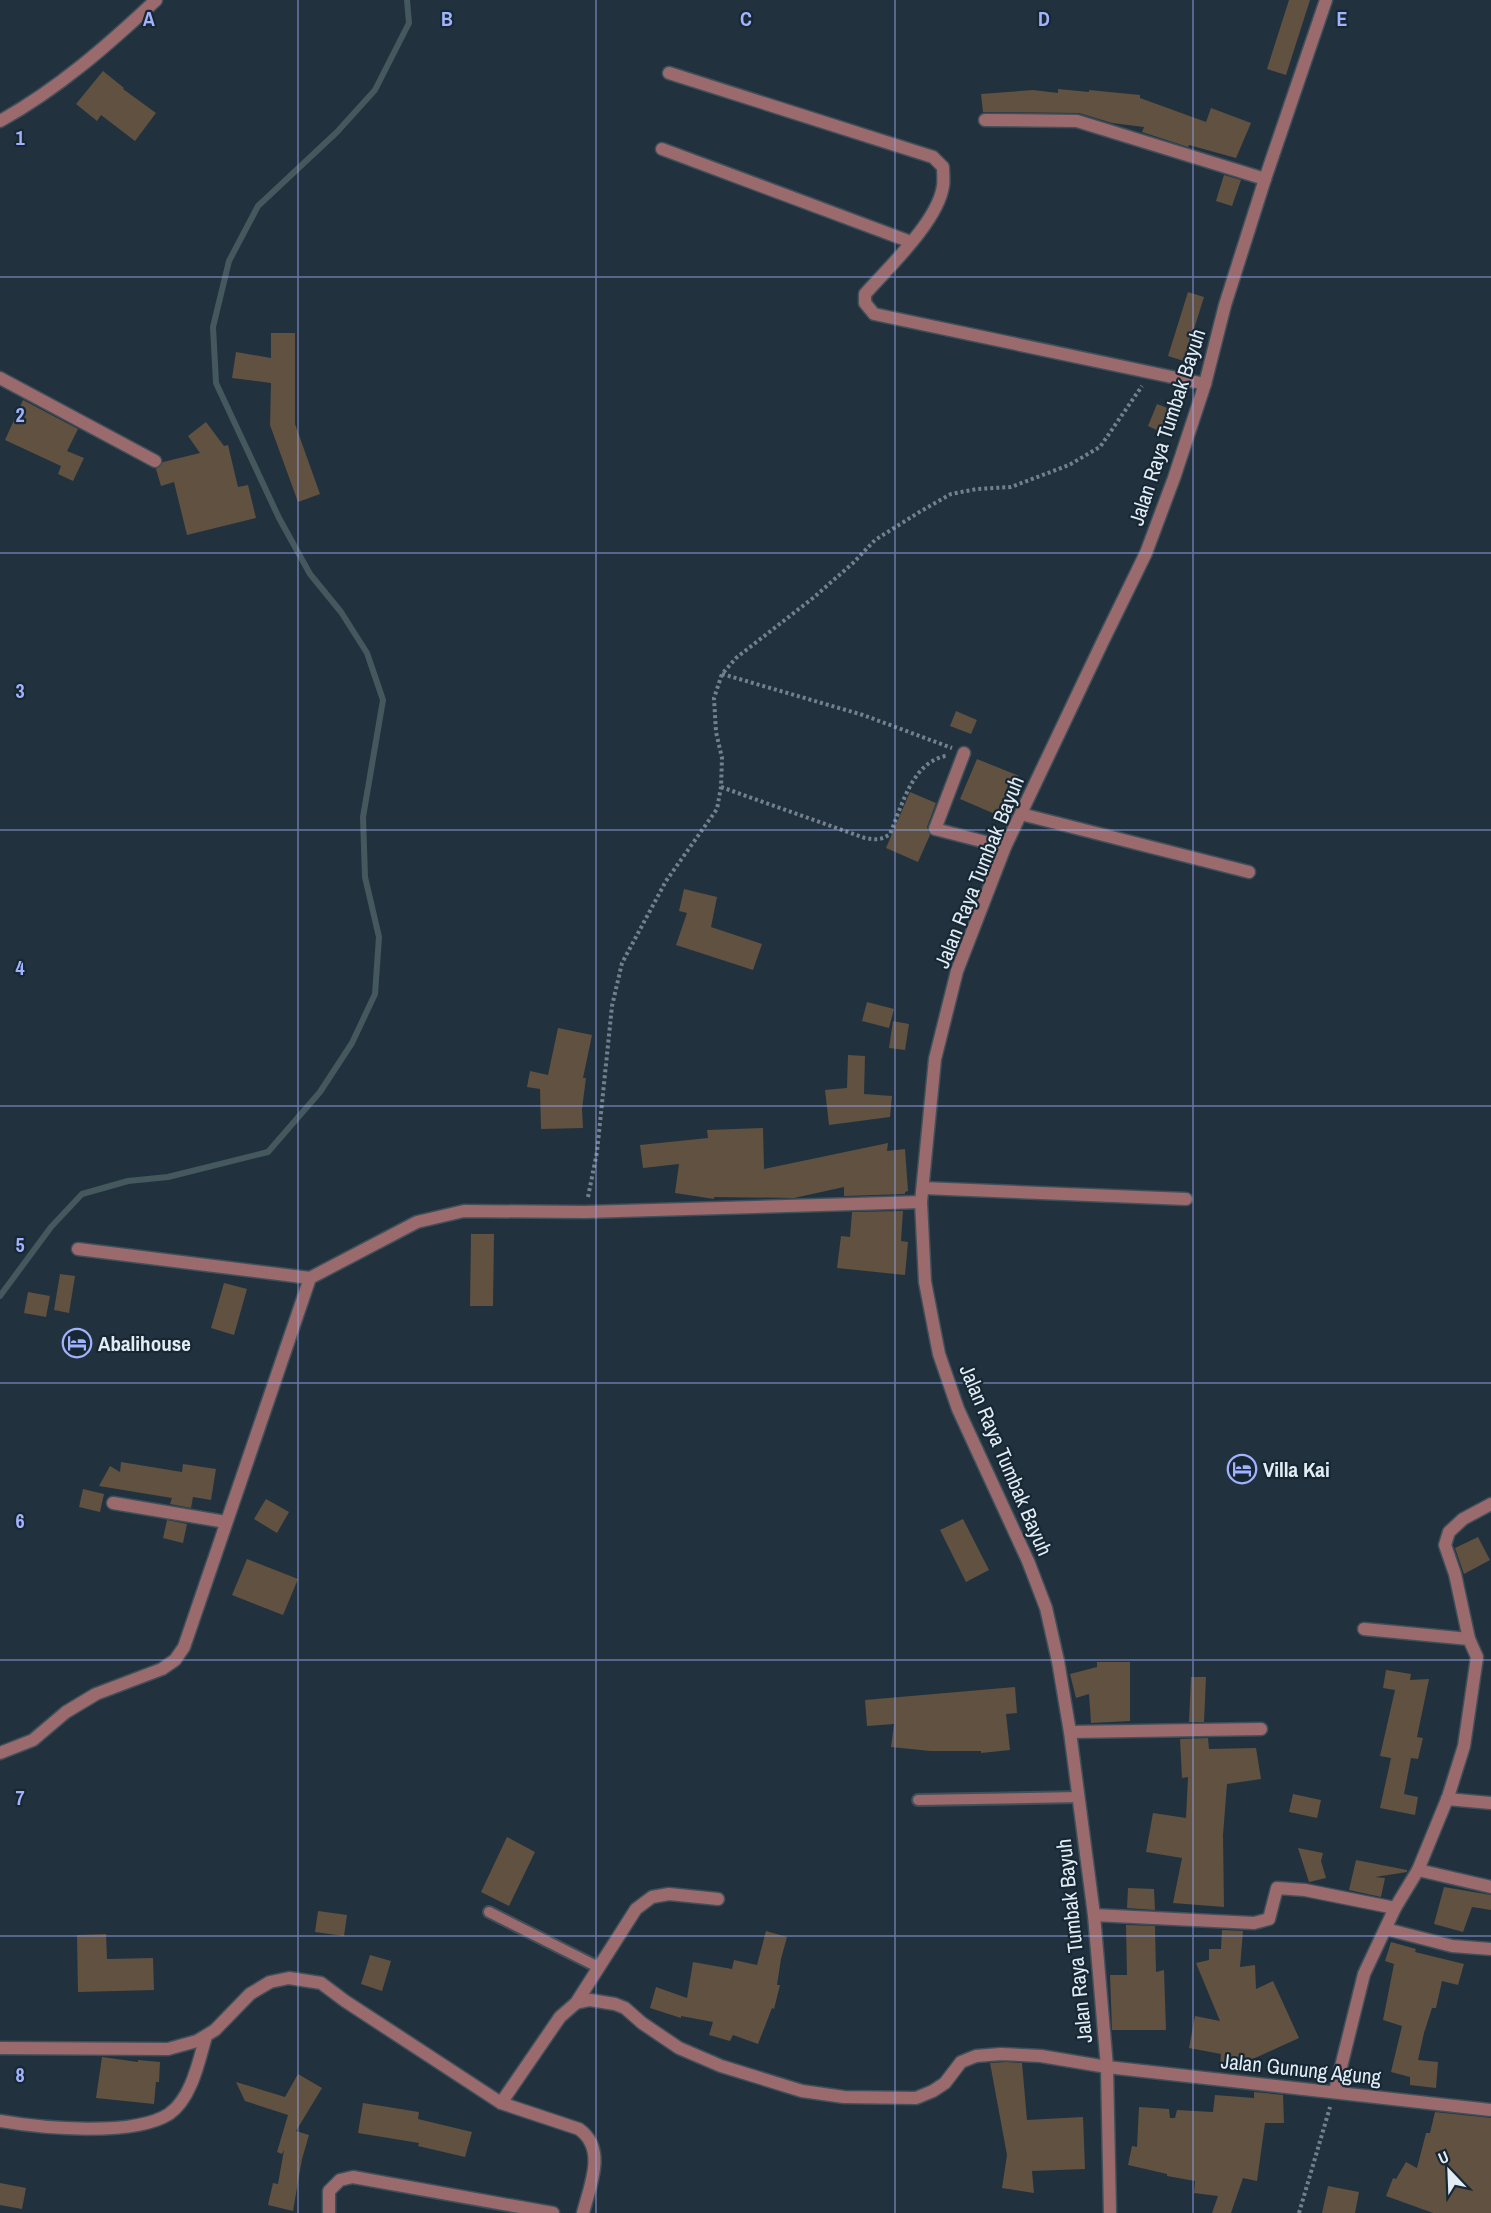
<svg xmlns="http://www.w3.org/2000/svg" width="1491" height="2213" viewBox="0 0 1491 2213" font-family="'Archivo Narrow',sans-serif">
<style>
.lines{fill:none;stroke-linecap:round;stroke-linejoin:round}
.stream{stroke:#45585d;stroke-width:6}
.building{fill:#605141}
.service-casing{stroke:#40505b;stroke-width:14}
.minor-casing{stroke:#40505b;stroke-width:15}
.tertiary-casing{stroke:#40505b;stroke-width:15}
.path{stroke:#73818c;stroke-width:4;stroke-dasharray:3 3;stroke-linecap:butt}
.service{stroke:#9a6a6c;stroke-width:10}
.minor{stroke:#9a6a6c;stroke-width:12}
.tertiary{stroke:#9a6a6c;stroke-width:12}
.grid{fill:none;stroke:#a2b2fd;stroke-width:1.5;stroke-opacity:0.55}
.labels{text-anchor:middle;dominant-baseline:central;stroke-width:4.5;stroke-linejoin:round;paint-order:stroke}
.street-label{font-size:21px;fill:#e2ecf5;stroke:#172834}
.poi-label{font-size:21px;font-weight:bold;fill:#e2ecf5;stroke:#172834;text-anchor:start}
.grid-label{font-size:20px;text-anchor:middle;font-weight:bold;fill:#a2b2fd;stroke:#172834;stroke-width:4.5;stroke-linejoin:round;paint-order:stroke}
</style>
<rect width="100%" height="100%" fill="#21323e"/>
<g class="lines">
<polyline class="stream" points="0,1296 51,1227 82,1194 128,1181 168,1177 268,1152 320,1092 352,1043 375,994 379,937 365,877 363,817 383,700 367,653 341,612 310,574 279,518 216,383 213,327 229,261 258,206 337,132 375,90 409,23 407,0"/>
</g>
<g class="building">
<polygon points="1289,0 1310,0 1286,75 1267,69"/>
<polygon points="103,71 124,88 123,89 156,113 135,141 101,115 97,121 76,104"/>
<polygon points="1058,89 1089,92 1089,90 1140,95 1140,98 1206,122 1211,108 1251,123 1236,158 1189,145 1188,147 1142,132 1144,127 1112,123 1079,113 983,112 981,94 1033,90 1058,93"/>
<polygon points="1224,175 1241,180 1232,206 1216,201"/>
<polygon points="1188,292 1204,297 1184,361 1168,356"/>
<polygon points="271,333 295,333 295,424 320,494 298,502 270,425 271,383 232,378 236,352 271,358"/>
<polygon points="23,400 78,429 67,451 84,458 73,481 58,474 61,466 5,440"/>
<polygon points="1157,404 1175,411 1165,434 1148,426"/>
<polygon points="206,422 224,446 228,445 238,487 248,485 256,518 187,535 174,482 161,486 156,469 163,462 200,453 188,436"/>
<polygon points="956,711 977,720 971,734 950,726"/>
<polygon points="977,759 1019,776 1002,817 960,799"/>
<polygon points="910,792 936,803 927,827 930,835 918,862 886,848"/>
<polygon points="684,889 717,897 711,927 762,944 753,970 676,945 687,913 679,911"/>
<polygon points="867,1002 894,1009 889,1028 862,1021"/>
<polygon points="893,1021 909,1024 905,1050 889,1048"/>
<polygon points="558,1028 592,1035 583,1078 586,1078 582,1109 583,1128 541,1129 540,1089 527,1087 530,1071 548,1075"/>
<polygon points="848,1055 865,1056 864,1094 892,1096 890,1117 829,1125 825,1090 847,1088"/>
<polygon points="763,1128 764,1169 888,1143 887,1151 905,1149 908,1191 905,1192 905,1194 844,1196 844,1187 794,1198 714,1197 714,1199 675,1193 679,1164 643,1168 640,1145 708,1138 707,1130"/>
<polygon points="903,1211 901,1241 908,1242 905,1275 837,1268 841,1236 850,1237 852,1212"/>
<polygon points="471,1234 494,1234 493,1306 470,1306"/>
<polygon points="60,1274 75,1276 69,1313 54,1310"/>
<polygon points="224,1283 247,1289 234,1335 211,1328"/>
<polygon points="28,1292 50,1296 46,1317 24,1313"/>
<polygon points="121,1462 182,1472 183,1464 216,1469 211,1500 193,1497 191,1508 170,1504 172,1498 99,1486 110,1466 120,1472"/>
<polygon points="83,1489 104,1494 100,1512 79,1507"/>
<polygon points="266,1499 289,1512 277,1533 254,1519"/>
<polygon points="963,1519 989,1570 966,1582 940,1530"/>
<polygon points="167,1520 187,1524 183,1543 163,1538"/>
<polygon points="1478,1537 1490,1560 1464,1574 1455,1548"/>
<polygon points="247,1559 298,1579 283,1615 232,1595"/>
<polygon points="1097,1662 1130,1662 1130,1721 1091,1723 1089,1694 1076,1698 1070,1674 1097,1667"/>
<polygon points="1386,1670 1411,1674 1410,1680 1429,1679 1417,1737 1423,1738 1418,1759 1411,1758 1404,1794 1418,1797 1415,1815 1380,1808 1391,1758 1380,1756 1395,1690 1383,1688"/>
<polygon points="1191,1677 1206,1677 1204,1722 1189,1722"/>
<polygon points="1015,1687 1017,1713 1006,1714 1010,1750 981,1753 981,1751 930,1751 891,1747 894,1724 867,1726 865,1700"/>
<polygon points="1208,1738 1209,1749 1256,1748 1261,1779 1227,1784 1223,1835 1224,1907 1173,1903 1182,1858 1146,1852 1153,1813 1186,1818 1188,1777 1182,1778 1180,1739"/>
<polygon points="1293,1794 1321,1800 1317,1818 1289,1812"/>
<polygon points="507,1837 535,1852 509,1906 481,1892"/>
<polygon points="1298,1848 1323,1853 1321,1861 1326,1878 1309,1882"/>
<polygon points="1356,1860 1407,1870 1407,1872 1375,1877 1385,1878 1381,1897 1349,1890"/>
<polygon points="1444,1887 1491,1895 1491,1910 1472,1907 1463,1932 1434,1924"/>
<polygon points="1128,1888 1154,1889 1155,1910 1127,1908"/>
<polygon points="318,1911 347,1915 344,1936 315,1932"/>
<polygon points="1126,1925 1155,1926 1156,1972 1164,1970 1166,2030 1112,2030 1110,1975 1127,1975"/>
<polygon points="1222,1930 1243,1931 1240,1967 1255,1965 1256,1989 1273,1981 1299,2038 1244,2063 1244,2067 1220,2064 1221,2054 1189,2048 1195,2016 1220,2021 1196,1963 1209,1960 1209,1949 1221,1949"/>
<polygon points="766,1931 787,1937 781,1959 777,1985 780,1985 774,2009 772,2008 758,2044 733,2035 730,2041 709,2035 713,2022 681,2016 681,2018 650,2008 656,1987 687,1998 693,1962 732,1969 734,1960 757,1965"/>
<polygon points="106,1934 107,1959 153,1958 154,1990 78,1992 77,1935"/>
<polygon points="1391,1942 1416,1949 1415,1952 1464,1964 1458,1985 1442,1981 1436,2008 1432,2008 1424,2033 1418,2060 1438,2062 1436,2088 1410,2085 1410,2077 1391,2072 1402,2026 1383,2020 1394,1964 1385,1961"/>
<polygon points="370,1955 391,1961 382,1991 361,1984"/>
<polygon points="102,2057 138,2062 138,2060 160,2062 159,2082 156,2082 154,2104 96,2098"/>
<polygon points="1006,2062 1022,2063 1027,2120 1083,2117 1085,2169 1032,2171 1034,2193 1002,2188 1007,2155 990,2063"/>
<polygon points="298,2074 322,2088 296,2131 309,2135 302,2159 293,2211 268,2205 273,2183 278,2184 284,2150 282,2154 277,2152 288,2115 245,2101 236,2082 285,2097"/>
<polygon points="1254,2092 1283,2095 1284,2123 1265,2123 1257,2181 1243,2178 1231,2213 1212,2213 1218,2196 1194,2193 1195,2181 1167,2176 1167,2174 1128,2165 1132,2146 1137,2147 1139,2107 1169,2109 1170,2118 1175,2118 1177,2110 1213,2112 1215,2095 1254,2098"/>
<polygon points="363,2103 419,2112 418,2119 472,2132 465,2157 418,2146 419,2143 358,2133"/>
<polygon points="1435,2112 1491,2118 1491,2213 1433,2213 1386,2196 1393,2178 1396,2179 1406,2162 1417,2168 1426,2133 1430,2133"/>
<polygon points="0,2183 26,2188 22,2209 0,2205"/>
<polygon points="1328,2186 1359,2192 1355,2213 1322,2213"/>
</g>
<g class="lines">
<g class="service-casing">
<g id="service">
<polyline points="918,1800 1079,1797"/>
<polyline points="489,1912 598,1967"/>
</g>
</g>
<g class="minor-casing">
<g id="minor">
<path d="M669,73L933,157L943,167C943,173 944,180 943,186C938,221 889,267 865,294V303L874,314L1205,384"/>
<polyline points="985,120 1077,121 1265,179"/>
<polyline points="662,149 911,242"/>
<polyline points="0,378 155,461"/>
<polyline points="964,753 935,829 1005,847"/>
<polyline points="1021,814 1249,872"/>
<polyline points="923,1188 1186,1199"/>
<polyline points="78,1249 310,1278"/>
<polyline points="113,1503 226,1522"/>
<polyline points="1364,1629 1469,1639"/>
<polyline points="1070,1732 1261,1729"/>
<polyline points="0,1753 33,1740 66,1712 96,1694 162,1669 175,1660 184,1647 310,1278 417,1222 464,1211 585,1212 921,1202"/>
<polyline points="1447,1799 1491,1803"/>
<polyline points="1418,1870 1491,1887"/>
<polyline points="1094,1915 1254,1923 1269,1919 1277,1888 1305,1890 1395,1908"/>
<polyline points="1386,1929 1452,1946 1491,1949"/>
<polyline points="576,2003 590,2000 615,2004 625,2008 642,2023 679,2048 721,2066 802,2091 844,2097 916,2098 933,2091 945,2083 961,2062 976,2056 1001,2054 1041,2056 1107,2067"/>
<path d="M0,2048L168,2049L197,2041L215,2030L250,1994L270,1982L289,1978L321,1983L345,2001L501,2103L579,2129C607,2149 590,2185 583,2213"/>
<polyline points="1335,2091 1364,1974 1395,1908 1418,1870 1448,1797 1464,1746 1477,1657 1469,1639 1455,1574 1445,1545 1449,1532 1463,1519 1491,1504"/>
<polyline points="501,2103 560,2017 576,2003 636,1909 652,1897 669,1894 718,1899"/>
<path d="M0,2121C41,2128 133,2137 169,2114C192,2098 199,2060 206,2036"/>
<polyline points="329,2213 329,2191 340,2180 353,2177 553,2213"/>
</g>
</g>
<g class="tertiary-casing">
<g id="tertiary">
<path d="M0,121C58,89 108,45 156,0"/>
<polyline points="1107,2067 1491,2110"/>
<polyline points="1110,2213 1107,2067 1094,1915 1070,1732 1058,1661 1046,1608 1028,1561 958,1409 939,1354 925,1282 921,1202 935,1059 957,971 1005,847 1102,643 1146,553 1174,478 1205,384 1225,305 1265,179 1326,0"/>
</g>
</g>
<g class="path">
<polyline points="722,674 863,715 952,748"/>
<path d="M721,787L865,838C876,840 882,840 890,834C902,806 912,762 946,756"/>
<polyline points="588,1197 597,1152 612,1006 622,963 666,881 717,809 721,787 722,758 716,732 714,698 722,674 736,658 813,598 853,563 875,540 921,511 951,494 977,489 1011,487 1069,465 1100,447 1142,386"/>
<polyline points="1299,2213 1330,2107"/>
</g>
<use href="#service" class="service"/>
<use href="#minor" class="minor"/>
<use href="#tertiary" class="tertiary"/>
</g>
<path class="grid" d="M298,0V2213M596,0V2213M895,0V2213M1193,0V2213M0,277H1491M0,553H1491M0,830H1491M0,1106H1491M0,1383H1491M0,1660H1491M0,1936H1491"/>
<defs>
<g id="hotel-ring" transform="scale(1.5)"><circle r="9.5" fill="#172834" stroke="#a2b2fd" stroke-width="1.5"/><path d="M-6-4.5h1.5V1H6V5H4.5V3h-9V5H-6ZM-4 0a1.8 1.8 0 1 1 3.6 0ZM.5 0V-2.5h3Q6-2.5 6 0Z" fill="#a2b2fd"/></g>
</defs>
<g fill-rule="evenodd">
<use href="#hotel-ring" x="77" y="1343"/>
<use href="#hotel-ring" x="1242" y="1469"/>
</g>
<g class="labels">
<g class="street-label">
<text transform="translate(1167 427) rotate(-72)">Jalan Raya Tumbak Bayuh</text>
<text transform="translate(979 872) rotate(-68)">Jalan Raya Tumbak Bayuh</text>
<text transform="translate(1006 1460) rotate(67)">Jalan Raya Tumbak Bayuh</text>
<text transform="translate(1074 1941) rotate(-96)">Jalan Raya Tumbak Bayuh</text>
<text transform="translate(1301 2069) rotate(6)">Jalan Gunung Agung</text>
</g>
<g class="poi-label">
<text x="98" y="1343">Abalihouse</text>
<text x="1263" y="1469">Villa Kai</text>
</g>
</g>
<g class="grid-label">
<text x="149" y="26">A</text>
<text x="447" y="26">B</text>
<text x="746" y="26">C</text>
<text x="1044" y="26">D</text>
<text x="1342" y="26">E</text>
<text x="20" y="145">1</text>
<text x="20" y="422">2</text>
<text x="20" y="698">3</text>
<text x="20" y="975">4</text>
<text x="20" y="1252">5</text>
<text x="20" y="1528">6</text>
<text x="20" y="1805">7</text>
<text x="20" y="2082">8</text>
</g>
<g transform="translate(1449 2171) rotate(337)" stroke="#172834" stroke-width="4.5" paint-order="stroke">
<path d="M0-4.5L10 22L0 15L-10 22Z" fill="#e2ecf5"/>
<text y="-9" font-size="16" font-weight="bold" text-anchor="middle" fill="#e2ecf5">U</text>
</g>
</svg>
